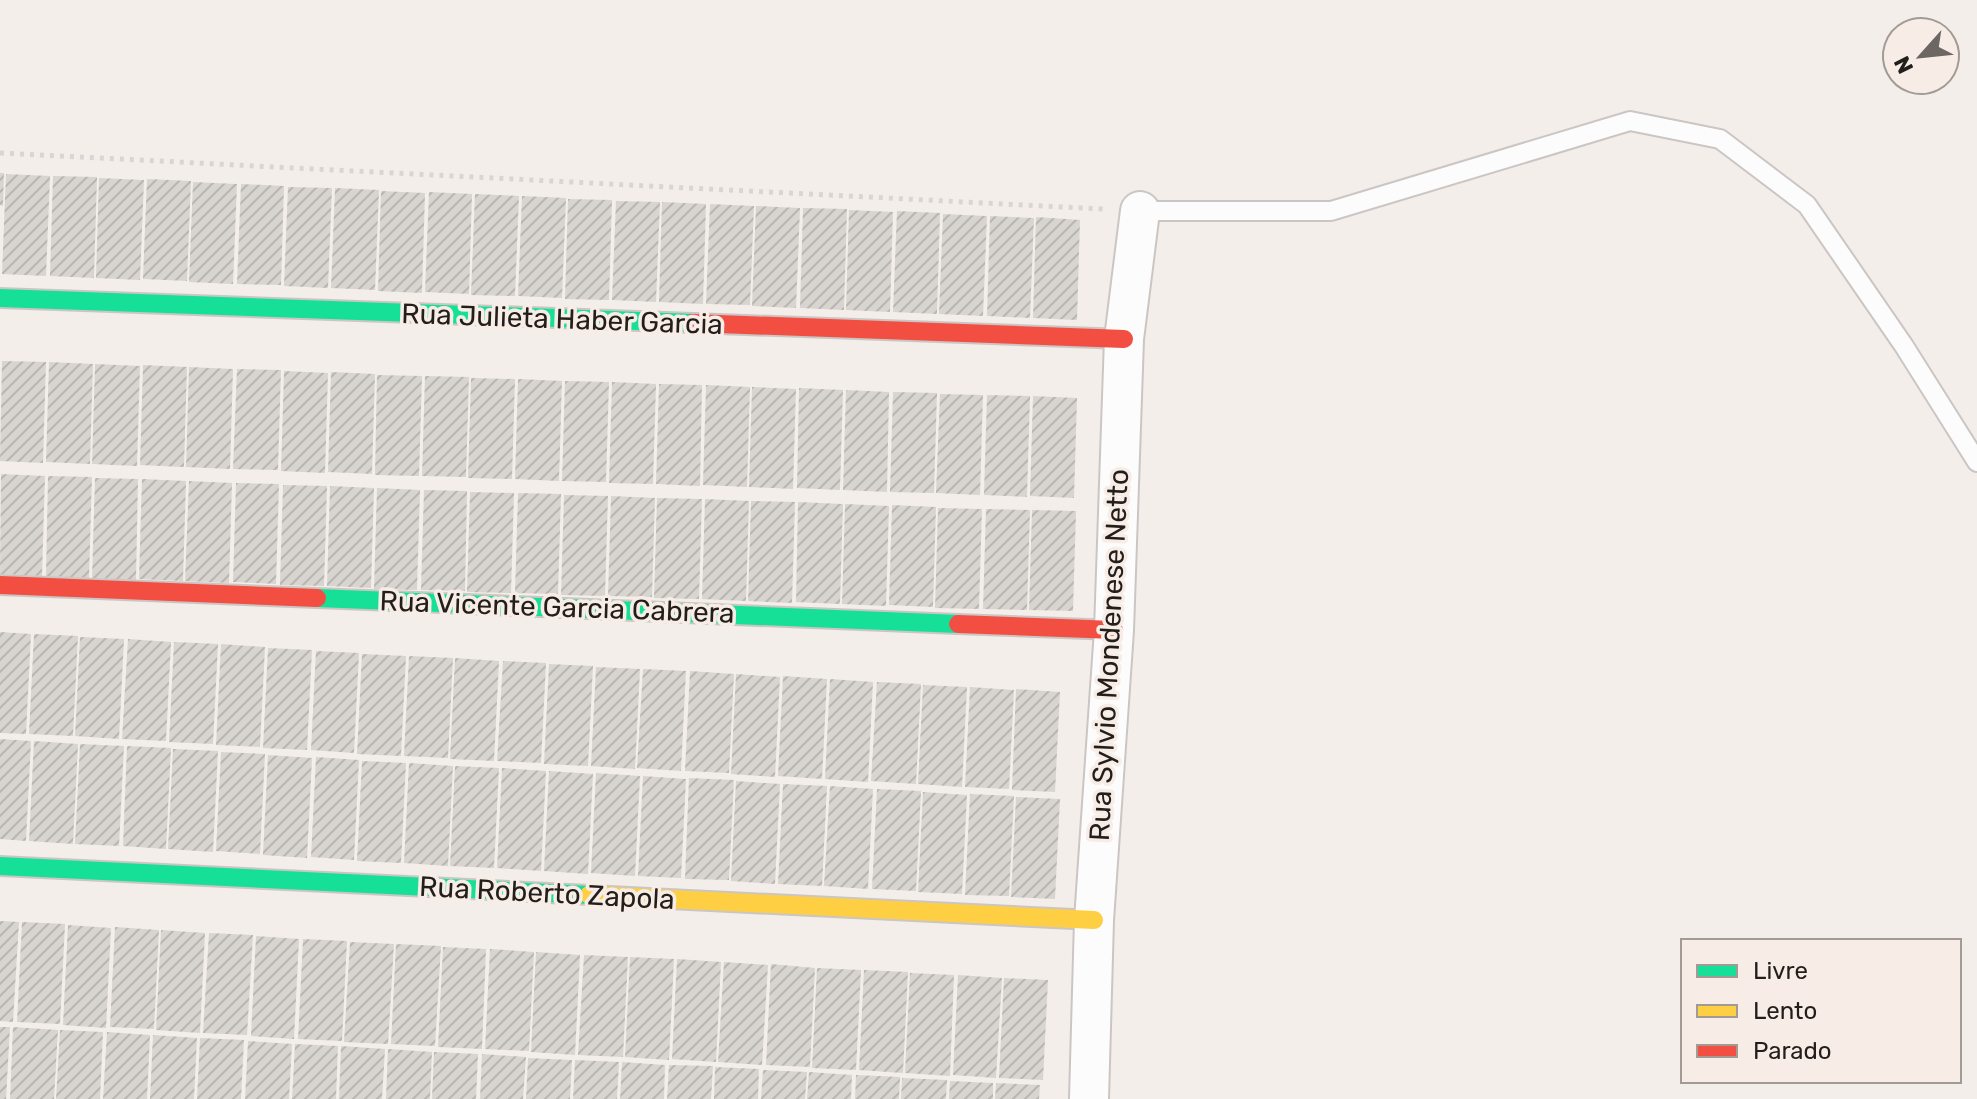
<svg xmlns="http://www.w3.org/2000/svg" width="1977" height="1099" viewBox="0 0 1977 1099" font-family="Rubik,sans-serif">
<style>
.building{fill:url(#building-hatch)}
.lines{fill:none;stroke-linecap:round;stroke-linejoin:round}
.lane-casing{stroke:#cbc6c4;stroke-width:22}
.street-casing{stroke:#cbc6c4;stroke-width:42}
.fast-casing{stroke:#cbc6c4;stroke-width:22}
.slow-casing{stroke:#cbc6c4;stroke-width:22}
.jam-casing{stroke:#cbc6c4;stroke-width:22}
.path{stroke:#d8d6d5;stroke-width:5;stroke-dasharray:4 6;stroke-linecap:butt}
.lane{stroke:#fdfcfc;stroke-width:18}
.street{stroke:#fdfcfc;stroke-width:38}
.fast{stroke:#16e098;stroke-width:18}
.slow{stroke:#ffcf43;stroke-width:18}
.jam{stroke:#f24e42;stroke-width:18}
.labels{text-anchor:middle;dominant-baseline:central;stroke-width:7;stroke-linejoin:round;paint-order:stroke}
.street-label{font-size:28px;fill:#221e1b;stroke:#f8ede6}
</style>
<defs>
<pattern id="building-hatch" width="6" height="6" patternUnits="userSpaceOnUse" patternTransform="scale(2)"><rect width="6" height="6" fill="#d8d4d0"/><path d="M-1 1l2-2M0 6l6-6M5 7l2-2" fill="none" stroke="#b9b6b2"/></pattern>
</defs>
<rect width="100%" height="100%" fill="#f4eeea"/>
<g class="building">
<polygon points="0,173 4,173 3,206 0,205"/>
<polygon points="6,174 50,176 46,276 2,274"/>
<polygon points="53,176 97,177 94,278 50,276"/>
<polygon points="99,178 144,180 140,280 96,278"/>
<polygon points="147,179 191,181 187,281 143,279"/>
<polygon points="193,182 237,184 233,284 189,282"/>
<polygon points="241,184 284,186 281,285 237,284"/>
<polygon points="288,187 332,188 328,288 284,286"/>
<polygon points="335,188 379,190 375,290 331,288"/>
<polygon points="381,191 425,193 422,293 378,291"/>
<polygon points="429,192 472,194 469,294 425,292"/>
<polygon points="475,194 519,196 515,296 471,295"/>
<polygon points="522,196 566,198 562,298 518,296"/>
<polygon points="568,199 612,200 609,300 565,299"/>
<polygon points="616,201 660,202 656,302 612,300"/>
<polygon points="662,202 706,204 703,304 659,302"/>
<polygon points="710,204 754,206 750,305 706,304"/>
<polygon points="756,206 800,208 796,308 752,306"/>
<polygon points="803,208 847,209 844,310 800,308"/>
<polygon points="849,210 893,212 890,312 846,310"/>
<polygon points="897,211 940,213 937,314 893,312"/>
<polygon points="943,214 987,216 983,316 939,314"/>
<polygon points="990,216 1034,218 1030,318 987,316"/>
<polygon points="1036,217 1080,220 1077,320 1033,318"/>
<polygon points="2,361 46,362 43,463 0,461"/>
<polygon points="49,362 93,364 90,464 46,462"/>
<polygon points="95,364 140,366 137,466 92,464"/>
<polygon points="143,365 187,367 184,467 140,465"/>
<polygon points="189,367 233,369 230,469 186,467"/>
<polygon points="237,369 281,370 278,470 233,469"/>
<polygon points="284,371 328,373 325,473 281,471"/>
<polygon points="331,372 375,374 372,474 328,472"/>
<polygon points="377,375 422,376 419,476 375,475"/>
<polygon points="425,376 469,377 466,477 422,476"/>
<polygon points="471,378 515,379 512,479 468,478"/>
<polygon points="518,379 562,381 559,481 515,479"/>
<polygon points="565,381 609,382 606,482 562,481"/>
<polygon points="612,382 656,384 653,484 609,483"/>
<polygon points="659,384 702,385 700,486 656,484"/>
<polygon points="706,385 750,387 747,487 703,485"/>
<polygon points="752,387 796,389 793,489 749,487"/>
<polygon points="799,388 843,390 840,490 797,488"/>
<polygon points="846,390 889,392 887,492 843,490"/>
<polygon points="893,392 937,393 934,493 890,492"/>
<polygon points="940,394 983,395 980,495 936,493"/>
<polygon points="987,395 1030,396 1027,497 984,495"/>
<polygon points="1033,396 1077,398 1074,498 1030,496"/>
<polygon points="1,474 45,476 42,576 0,574"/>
<polygon points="48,476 92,477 89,578 46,576"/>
<polygon points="95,478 138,479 136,580 92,578"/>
<polygon points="142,479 186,481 183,581 139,579"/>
<polygon points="189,481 232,483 229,583 185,581"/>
<polygon points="236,483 279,484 276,584 233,582"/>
<polygon points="283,485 327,486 324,586 280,585"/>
<polygon points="330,486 374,488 371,588 327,586"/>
<polygon points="377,488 420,490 417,590 374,589"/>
<polygon points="424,490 467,491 465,591 421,590"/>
<polygon points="470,492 514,493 511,593 467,592"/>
<polygon points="518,493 561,494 558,594 515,593"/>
<polygon points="564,495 608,496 605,596 561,595"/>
<polygon points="611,496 655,498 652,597 608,596"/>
<polygon points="657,498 702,499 699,599 654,598"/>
<polygon points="705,499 749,501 746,601 702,599"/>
<polygon points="751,501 795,502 792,603 748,601"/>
<polygon points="798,502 843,504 840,604 796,602"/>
<polygon points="845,504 889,506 886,606 842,604"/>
<polygon points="892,505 936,507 933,607 889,605"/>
<polygon points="938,508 982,509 979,609 935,608"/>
<polygon points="986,509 1030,510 1027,610 983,609"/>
<polygon points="1032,510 1076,511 1073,611 1029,610"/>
<polygon points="0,632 31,634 26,734 0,733"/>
<polygon points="34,634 78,636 73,736 29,734"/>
<polygon points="80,637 124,639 119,739 75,736"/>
<polygon points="128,639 171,642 166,741 122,739"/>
<polygon points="174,642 218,644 213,744 169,742"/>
<polygon points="221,644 265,647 260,747 216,745"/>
<polygon points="268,648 312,650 307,750 263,748"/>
<polygon points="316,651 359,653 354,753 311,750"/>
<polygon points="362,654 406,656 401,756 357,754"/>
<polygon points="409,656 453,658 448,758 404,756"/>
<polygon points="455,658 499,661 494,761 450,759"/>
<polygon points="503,661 546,663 541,763 497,761"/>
<polygon points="549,664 593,666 588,766 544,764"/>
<polygon points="596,667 640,669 635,769 591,766"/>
<polygon points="643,669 686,671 681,771 637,768"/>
<polygon points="690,671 734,674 729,773 685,771"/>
<polygon points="736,674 780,677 775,777 731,774"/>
<polygon points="783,676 827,679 822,779 778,776"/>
<polygon points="830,679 873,682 868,782 825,779"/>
<polygon points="877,682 921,684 916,784 871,781"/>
<polygon points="923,685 967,687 962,787 918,784"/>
<polygon points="970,687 1014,690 1009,789 965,787"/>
<polygon points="1016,689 1060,692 1055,792 1012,790"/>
<polygon points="0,739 31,741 26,841 0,839"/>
<polygon points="34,741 78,744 73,844 29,841"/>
<polygon points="80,744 124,746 119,846 75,844"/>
<polygon points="127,746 171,748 166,849 123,846"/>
<polygon points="173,749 218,751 213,852 168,849"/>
<polygon points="221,752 265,754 260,854 216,851"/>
<polygon points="268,755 312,758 307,858 263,855"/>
<polygon points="316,757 359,760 354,860 311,857"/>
<polygon points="362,761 406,763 401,863 357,861"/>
<polygon points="409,763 453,766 448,866 404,863"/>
<polygon points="455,766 499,768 494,868 450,866"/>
<polygon points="502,768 546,771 541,871 497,868"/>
<polygon points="549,771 593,774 588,874 544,871"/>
<polygon points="596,773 640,776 635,876 591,873"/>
<polygon points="643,776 686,779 681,878 638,876"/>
<polygon points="689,778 734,780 729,880 685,879"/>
<polygon points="736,781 780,784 775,884 731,881"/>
<polygon points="783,784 827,786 822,886 778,884"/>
<polygon points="830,786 873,789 868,889 824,886"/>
<polygon points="877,789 921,791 916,891 872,889"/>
<polygon points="923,792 967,795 962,894 918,892"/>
<polygon points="970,794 1014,796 1009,896 965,895"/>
<polygon points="1016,797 1060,799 1055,899 1011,897"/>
<polygon points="0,921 19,922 13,1022 0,1021"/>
<polygon points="22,922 65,924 60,1024 17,1022"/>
<polygon points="68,925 111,928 106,1028 63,1025"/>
<polygon points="115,927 159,930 154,1029 110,1027"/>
<polygon points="161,930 205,933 200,1033 156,1030"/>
<polygon points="209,933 253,935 247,1035 203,1033"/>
<polygon points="256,936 299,939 294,1039 251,1036"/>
<polygon points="303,939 347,941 342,1041 298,1039"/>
<polygon points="350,942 394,944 388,1044 344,1042"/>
<polygon points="396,944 441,946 435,1046 391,1044"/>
<polygon points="443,947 486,949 482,1049 438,1047"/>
<polygon points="490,949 534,952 529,1051 485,1049"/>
<polygon points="536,952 580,955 575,1055 531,1052"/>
<polygon points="584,955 628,957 623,1057 578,1055"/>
<polygon points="630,957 674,959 669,1060 625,1057"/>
<polygon points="677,959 721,962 716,1062 672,1059"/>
<polygon points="724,962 768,965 762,1065 718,1062"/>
<polygon points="771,964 815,968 810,1067 766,1065"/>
<polygon points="817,968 861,970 856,1070 812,1068"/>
<polygon points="864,970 908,972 903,1073 859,1070"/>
<polygon points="910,973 954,975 950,1076 905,1073"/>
<polygon points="958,975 1002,978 996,1078 953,1075"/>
<polygon points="1004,978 1048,980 1043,1080 999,1078"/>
<polygon points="0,1027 10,1027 6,1099 0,1099"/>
<polygon points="13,1027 58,1030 54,1099 10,1099"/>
<polygon points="60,1030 103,1032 100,1099 56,1099"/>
<polygon points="107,1032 150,1035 147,1099 103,1099"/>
<polygon points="153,1035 197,1038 194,1099 150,1099"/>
<polygon points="200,1038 244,1040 241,1099 197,1099"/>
<polygon points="248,1041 292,1044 289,1099 245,1099"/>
<polygon points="295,1044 338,1046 336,1099 292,1099"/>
<polygon points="341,1046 385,1049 382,1099 339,1099"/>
<polygon points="388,1049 432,1052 430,1099 386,1099"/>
<polygon points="434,1052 478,1054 476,1099 432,1099"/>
<polygon points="482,1054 526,1057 523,1099 480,1099"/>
<polygon points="528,1058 572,1060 570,1099 526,1099"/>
<polygon points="575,1060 619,1062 617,1099 573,1099"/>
<polygon points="622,1062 665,1065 664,1099 620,1099"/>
<polygon points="669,1065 713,1066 711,1099 667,1099"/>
<polygon points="715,1067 759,1069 758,1099 714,1099"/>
<polygon points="763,1070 807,1072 805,1099 761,1099"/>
<polygon points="809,1072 852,1075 851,1099 807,1099"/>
<polygon points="856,1075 900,1077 899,1099 855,1099"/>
<polygon points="902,1078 947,1080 946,1099 901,1099"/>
<polygon points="950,1081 993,1083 993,1099 949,1099"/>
<polygon points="996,1083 1040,1085 1039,1099 995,1099"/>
</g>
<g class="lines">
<g class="lane-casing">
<polyline id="lane" points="1140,211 1331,211 1630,121 1720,139 1807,205 1904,346 1977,462"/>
</g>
<g class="street-casing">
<polyline id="street" points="1089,1099 1094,920 1114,630 1124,339 1140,211"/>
</g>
<g class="fast-casing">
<g id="fast">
<polyline points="0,298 693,323"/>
<polyline points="317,598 958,624"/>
<polyline points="0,866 589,895"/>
</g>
</g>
<g class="slow-casing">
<polyline id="slow" points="589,895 1094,920"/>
</g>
<g class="jam-casing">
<g id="jam">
<polyline points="693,323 1124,339"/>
<polyline points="0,585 317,598"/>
<polyline points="958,624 1114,630"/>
</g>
</g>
<polyline class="path" points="0,153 1103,209"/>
<use href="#lane" class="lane"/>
<use href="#street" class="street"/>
<use href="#fast" class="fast"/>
<use href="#slow" class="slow"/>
<use href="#jam" class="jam"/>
</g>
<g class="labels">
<g class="street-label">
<text transform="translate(562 319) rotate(2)">Rua Julieta Haber Garcia</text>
<text transform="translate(557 607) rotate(2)">Rua Vicente Garcia Cabrera</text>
<text transform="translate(1109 655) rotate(-87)">Rua Sylvio Mondenese Netto</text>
<text transform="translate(547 893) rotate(3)">Rua Roberto Zapola</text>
</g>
</g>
<rect x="1681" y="939" width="280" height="144" fill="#f8ede6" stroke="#a29a95" stroke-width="2"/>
<rect x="1697" y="965" width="40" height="12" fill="#16e098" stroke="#a29a95" stroke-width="2"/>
<text x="1753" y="979" font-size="24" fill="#221e1b">Livre</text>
<rect x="1697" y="1005" width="40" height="12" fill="#ffcf43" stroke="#a29a95" stroke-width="2"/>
<text x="1753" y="1019" font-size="24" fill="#221e1b">Lento</text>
<rect x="1697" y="1045" width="40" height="12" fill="#f24e42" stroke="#a29a95" stroke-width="2"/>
<text x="1753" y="1059" font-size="24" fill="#221e1b">Parado</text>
<g transform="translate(1921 56) rotate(243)"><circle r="38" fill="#f8ede6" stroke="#a29a95" stroke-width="2"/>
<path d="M0-6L14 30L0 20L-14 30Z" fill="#6c6763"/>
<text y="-12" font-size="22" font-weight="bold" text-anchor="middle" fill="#221e1b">N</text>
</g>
</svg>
